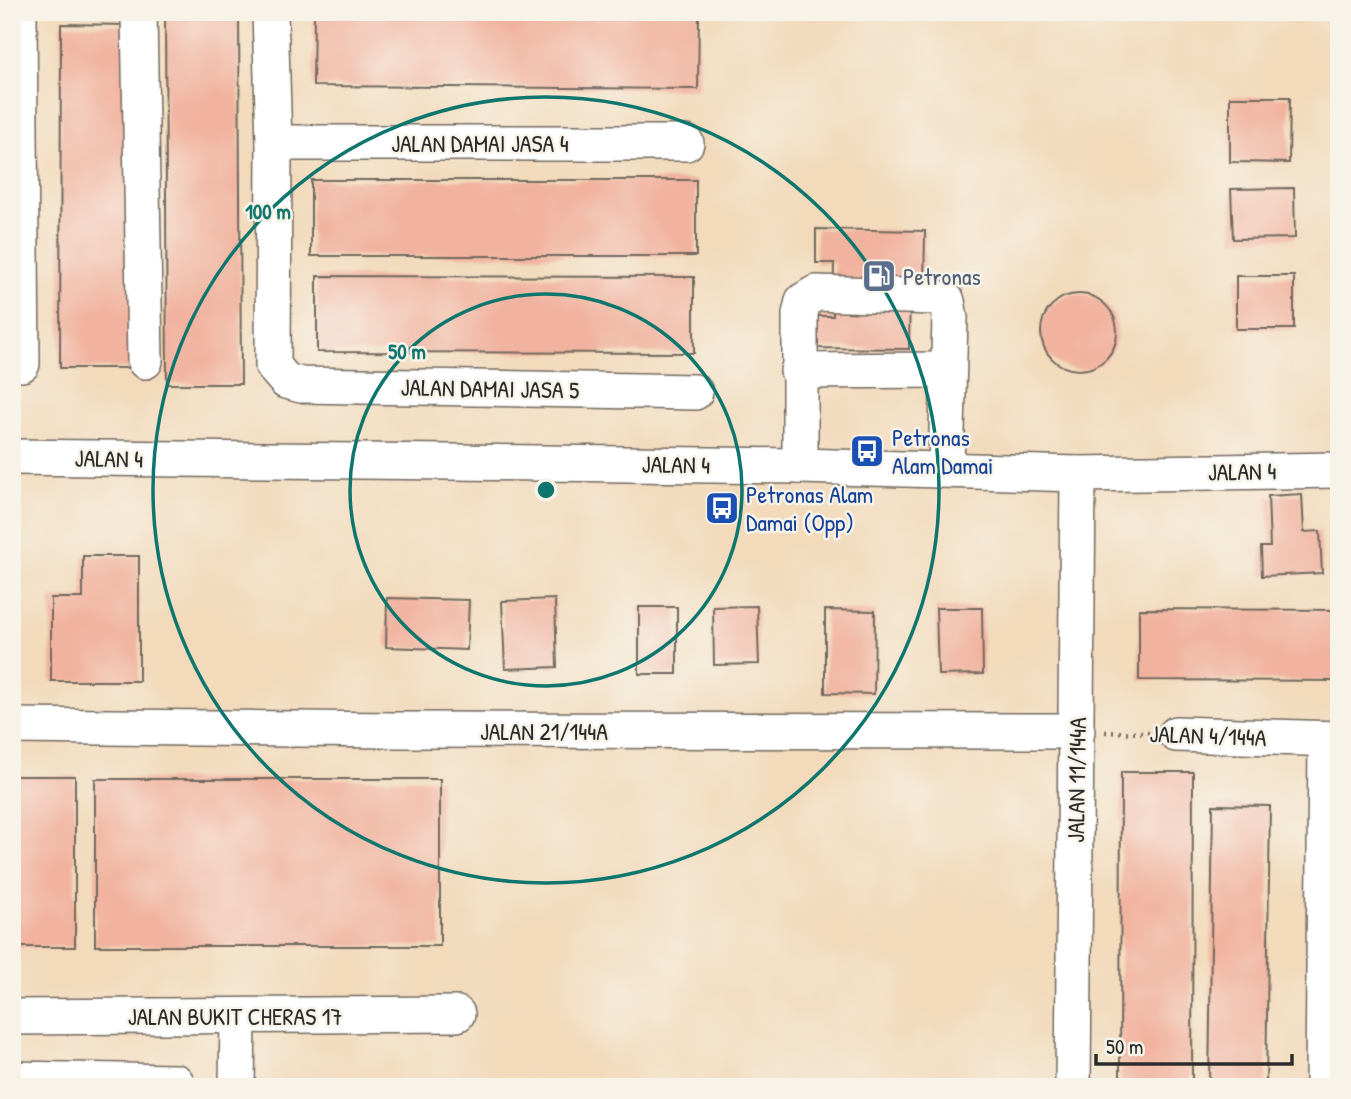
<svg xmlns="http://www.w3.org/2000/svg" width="1351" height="1099" viewBox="0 0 1351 1099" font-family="'Patrick Hand',sans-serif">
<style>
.building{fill:#f1b29f}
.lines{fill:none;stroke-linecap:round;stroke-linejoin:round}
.minor-casing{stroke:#71685d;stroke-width:38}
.path{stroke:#71685d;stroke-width:4.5;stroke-dasharray:2 5;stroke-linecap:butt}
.minor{stroke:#fff;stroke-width:35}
.ring{fill:none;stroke:#0f766e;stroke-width:3.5}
.labels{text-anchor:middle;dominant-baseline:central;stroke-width:5;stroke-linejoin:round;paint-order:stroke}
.street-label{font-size:24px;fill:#2b2b2b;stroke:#f7f3e8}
.service-label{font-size:24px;fill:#4e5e75;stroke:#f7f3e8;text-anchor:start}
.transit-label{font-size:24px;fill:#164399;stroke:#f7f3e8;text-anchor:start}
.centre{fill:#0f766e;stroke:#f7f3e8;stroke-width:3.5}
.ring-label{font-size:21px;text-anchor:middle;font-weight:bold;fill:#0f766e;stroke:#f7f3e8;stroke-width:5;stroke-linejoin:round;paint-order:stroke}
</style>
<rect width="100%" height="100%" fill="#f7f3e8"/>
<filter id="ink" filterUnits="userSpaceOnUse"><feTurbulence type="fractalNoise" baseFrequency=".0143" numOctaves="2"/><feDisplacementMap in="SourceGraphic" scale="14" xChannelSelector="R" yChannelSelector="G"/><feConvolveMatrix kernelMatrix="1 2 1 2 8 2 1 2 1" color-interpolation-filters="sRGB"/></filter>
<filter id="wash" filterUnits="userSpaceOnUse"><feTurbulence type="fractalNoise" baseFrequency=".00686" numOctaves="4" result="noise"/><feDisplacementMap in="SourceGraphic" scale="28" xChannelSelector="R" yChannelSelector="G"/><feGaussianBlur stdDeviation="1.57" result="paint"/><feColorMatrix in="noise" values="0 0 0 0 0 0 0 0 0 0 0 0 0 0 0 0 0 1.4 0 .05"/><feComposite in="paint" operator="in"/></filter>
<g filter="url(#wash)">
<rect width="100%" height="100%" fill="#f2dabb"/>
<g id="blocks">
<g class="building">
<polygon points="165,12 239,12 241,384 167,384"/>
<polygon points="314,12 699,12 698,89 313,86"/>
<polygon points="61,24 133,25 132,368 60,368"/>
<polygon points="1230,97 1290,97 1289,163 1230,162"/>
<rect x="311" y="180" width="385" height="76"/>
<polygon points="1294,188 1295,238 1233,239 1231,189"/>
<polygon points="816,229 925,231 924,290 910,290 909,349 809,348 809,316 833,316 834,263 816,263"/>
<polygon points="317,276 694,277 694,353 317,352"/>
<rect x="1236" y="276" width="58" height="53"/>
<circle cx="1079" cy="332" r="38"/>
<polygon points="1302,494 1304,532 1320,531 1322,573 1262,576 1261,547 1270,547 1268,496"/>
<polygon points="83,556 139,556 139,681 51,681 51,598 83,598"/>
<polygon points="387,598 469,600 467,650 386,647"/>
<polygon points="555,599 557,667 505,669 502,601"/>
<polygon points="757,606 759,664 714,665 713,607"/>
<rect x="639" y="607" width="38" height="67"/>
<polygon points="936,608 982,608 983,674 938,675"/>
<polygon points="1139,609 1339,610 1339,681 1139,680"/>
<polygon points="825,610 875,611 874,694 825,693"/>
<polygon points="1121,772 1193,772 1192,1087 1120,1087"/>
<rect x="12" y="776" width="63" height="171"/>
<rect x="95" y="779" width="345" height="167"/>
<polygon points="1213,805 1270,806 1266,1087 1209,1087"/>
</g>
</g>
</g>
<g filter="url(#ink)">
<use href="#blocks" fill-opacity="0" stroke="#71685d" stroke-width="2"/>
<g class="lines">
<g class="minor-casing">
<g id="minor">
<polyline points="139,12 145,361"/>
<polyline points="270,12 274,143 273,366 286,381 301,385 695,392"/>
<polyline points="19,17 22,364"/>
<polyline points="274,143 686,143"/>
<polyline points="798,371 948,370"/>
<polyline points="12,457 800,466 1078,474 1339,470"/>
<polyline points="800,466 800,314 803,301 816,293 934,297 947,301 950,318 946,469"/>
<polyline points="12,726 396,730 1077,731"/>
<polyline points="1176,734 1339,739"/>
<polyline points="12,1017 457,1014"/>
<polyline points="12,1079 176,1082 176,1087"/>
<polyline points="237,1087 238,1016"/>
<polyline points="1073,1087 1078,474"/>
<polyline points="1323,1087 1326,740"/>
</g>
</g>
<polyline class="path" points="1105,732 1149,733"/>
<use href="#minor" class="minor"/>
</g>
</g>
<g class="ring">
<circle cx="546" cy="490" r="196"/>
<circle cx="546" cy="490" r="393"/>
</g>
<defs>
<g id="fuel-square" transform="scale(1.75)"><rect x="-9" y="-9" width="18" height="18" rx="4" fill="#5c6f8a" stroke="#f7f3e8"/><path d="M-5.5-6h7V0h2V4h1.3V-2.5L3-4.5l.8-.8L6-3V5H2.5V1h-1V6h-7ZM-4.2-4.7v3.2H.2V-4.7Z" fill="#fff"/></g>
<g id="bus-square" transform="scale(1.75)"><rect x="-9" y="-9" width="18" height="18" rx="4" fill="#1a4fb4" stroke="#f7f3e8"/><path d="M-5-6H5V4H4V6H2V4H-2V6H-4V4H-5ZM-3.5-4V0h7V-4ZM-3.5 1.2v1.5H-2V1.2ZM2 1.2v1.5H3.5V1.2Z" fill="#fff"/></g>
</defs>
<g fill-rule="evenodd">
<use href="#fuel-square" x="879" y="276"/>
<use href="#bus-square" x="867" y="451"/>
<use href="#bus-square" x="722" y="508"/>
</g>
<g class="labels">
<g class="street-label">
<text x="480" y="143">JALAN DAMAI JASA 4</text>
<text transform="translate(490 388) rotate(1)">JALAN DAMAI JASA 5</text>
<text transform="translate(109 458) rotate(1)">JALAN 4</text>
<text transform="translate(676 464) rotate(1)">JALAN 4</text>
<text transform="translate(1242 471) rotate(-1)">JALAN 4</text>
<text x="544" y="731">JALAN 21/144A</text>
<text transform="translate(1208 735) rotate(2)">JALAN 4/144A</text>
<text transform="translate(1076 780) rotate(-89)">JALAN 11/144A</text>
<text x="235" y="1016">JALAN BUKIT CHERAS 17</text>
</g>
<g class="service-label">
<text x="903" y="276">Petronas</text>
</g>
<g class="transit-label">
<text x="892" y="437">Petronas<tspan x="892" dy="28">Alam Damai</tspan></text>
<text x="746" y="494">Petronas Alam<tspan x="746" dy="28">Damai (Opp)</tspan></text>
</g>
</g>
<circle cx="546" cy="490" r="10" class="centre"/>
<g class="ring-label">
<text x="268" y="219">100 m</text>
<text x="407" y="359">50 m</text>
</g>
<rect width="1351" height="1099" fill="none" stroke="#f7f3e8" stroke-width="42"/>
<path d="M1096 1054v10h196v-10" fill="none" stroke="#2b2b2b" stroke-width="3.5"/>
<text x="1106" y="1054" font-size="21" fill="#2b2b2b" stroke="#f7f3e8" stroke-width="5" paint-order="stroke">50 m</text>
</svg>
